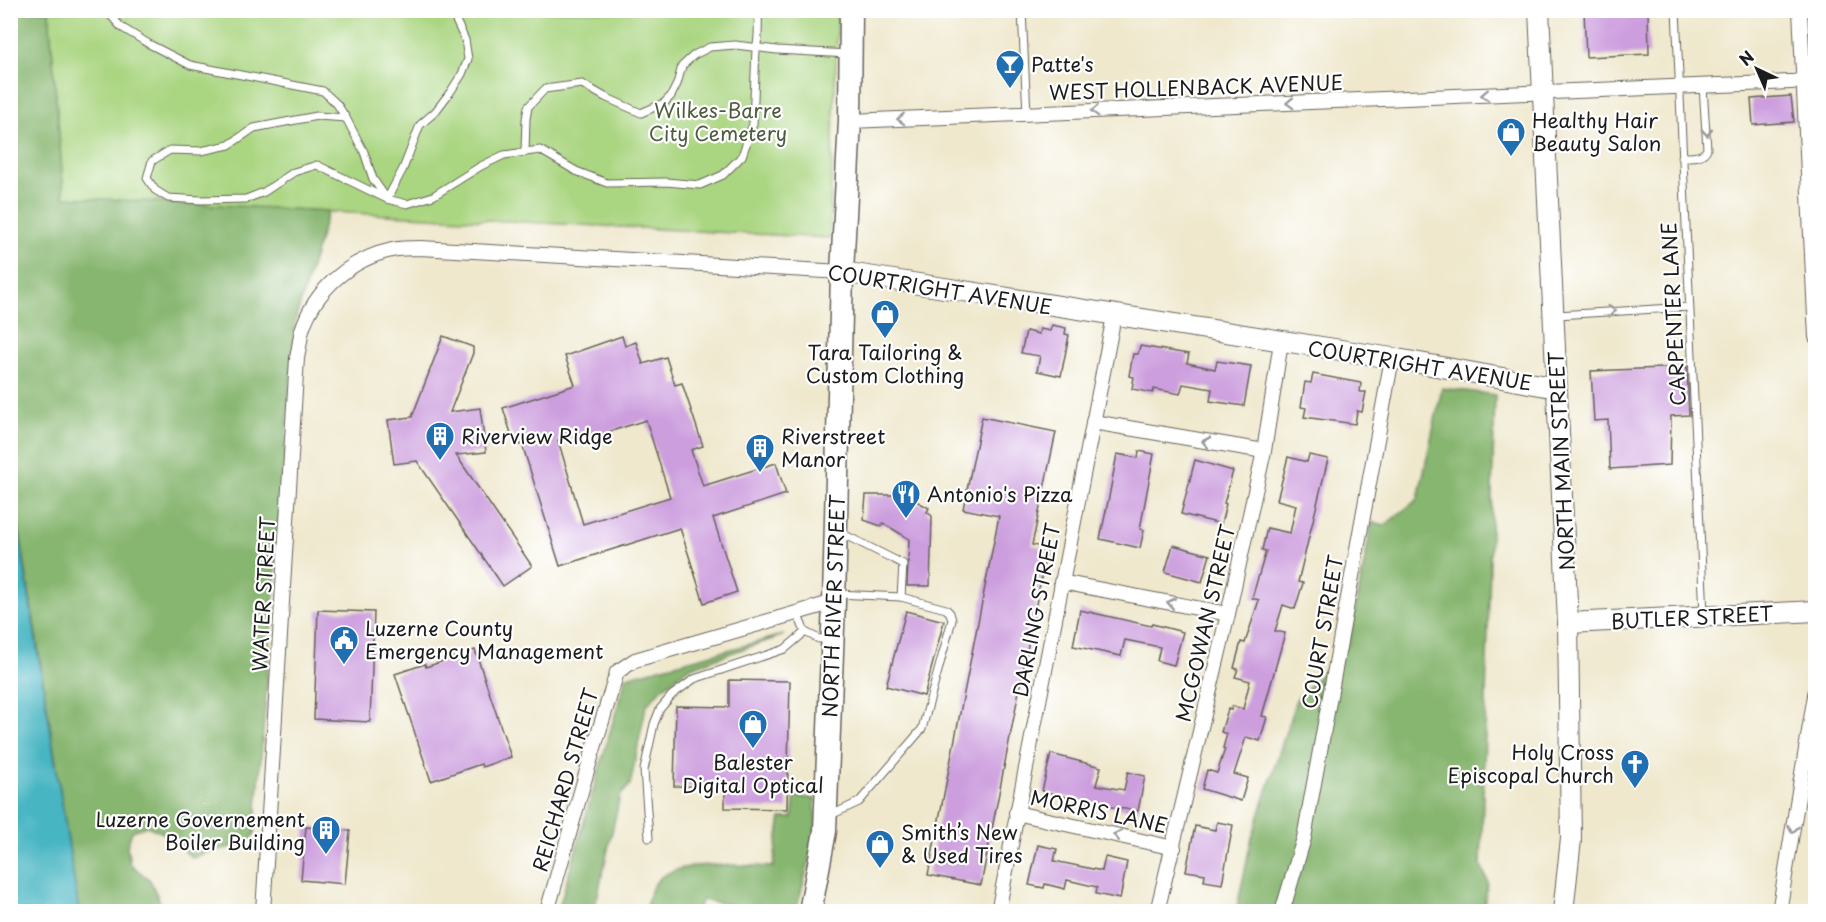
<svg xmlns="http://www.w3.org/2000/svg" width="1826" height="922" viewBox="0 0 1826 922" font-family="'Playpen Sans',sans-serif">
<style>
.green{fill:#aad581;stroke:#63784e;stroke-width:1.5}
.forest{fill:#87b66f;stroke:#526946;stroke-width:1.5}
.water{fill:#47b5c2;stroke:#32686f;stroke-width:1.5}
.building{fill:#cc9ede;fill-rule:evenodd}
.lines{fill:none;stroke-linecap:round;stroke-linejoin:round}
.lane-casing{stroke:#66635a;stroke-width:9}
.street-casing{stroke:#66635a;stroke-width:16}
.secondary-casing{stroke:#66635a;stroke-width:22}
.primary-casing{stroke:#66635a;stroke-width:25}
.lane{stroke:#fff;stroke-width:7}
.street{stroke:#fff;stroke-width:14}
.secondary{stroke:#fff;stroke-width:20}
.primary{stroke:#fff;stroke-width:22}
.oneway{stroke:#999}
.labels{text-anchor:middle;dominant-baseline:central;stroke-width:4.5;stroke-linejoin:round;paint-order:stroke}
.poi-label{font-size:20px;fill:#1c1c1c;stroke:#fff;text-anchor:start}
.street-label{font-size:20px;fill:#1c1c1c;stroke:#fff}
.park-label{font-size:20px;fill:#4e5d3f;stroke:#fff}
</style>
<rect width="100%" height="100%" fill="#fff"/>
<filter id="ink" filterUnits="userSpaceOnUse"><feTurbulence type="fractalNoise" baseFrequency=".0167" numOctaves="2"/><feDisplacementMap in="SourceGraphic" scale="12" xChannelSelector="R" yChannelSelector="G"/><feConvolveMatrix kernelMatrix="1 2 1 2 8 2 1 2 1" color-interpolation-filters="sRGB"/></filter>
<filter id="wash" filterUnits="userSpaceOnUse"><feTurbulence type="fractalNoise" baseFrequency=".008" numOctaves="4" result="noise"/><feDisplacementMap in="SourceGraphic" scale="24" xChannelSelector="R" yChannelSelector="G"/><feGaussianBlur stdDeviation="1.35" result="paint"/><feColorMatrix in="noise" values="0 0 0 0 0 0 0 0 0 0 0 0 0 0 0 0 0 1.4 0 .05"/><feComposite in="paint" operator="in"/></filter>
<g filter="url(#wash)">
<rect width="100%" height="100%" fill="#efe8cd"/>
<polygon class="green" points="49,11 838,11 829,238 64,198"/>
<g class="forest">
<polygon points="10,11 49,11 64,197 328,211 295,321 255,834 248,843 205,853 193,858 184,851 175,838 147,826 132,831 127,846 130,864 150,880 164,911 79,911 11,475"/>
<polygon points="1442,388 1495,395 1481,865 1488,882 1483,911 1236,912 1251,841 1296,700 1349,644 1372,522 1385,525 1418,499"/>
<polygon points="784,635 688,668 661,689 646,706 630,785 620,796 594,911 558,911 626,677"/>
<path d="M795,796L815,799L816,835L796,911H770L701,900L698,911L645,912C648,901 649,890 657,881C678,858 743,866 773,867L781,818H792Z"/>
</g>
<polygon class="water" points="10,475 79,911 11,911"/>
<g id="blocks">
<g class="building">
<polygon points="1584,10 1648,10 1649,54 1586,57"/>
<polygon points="1791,96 1794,122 1753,125 1751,99"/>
<polygon points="1052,325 1066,328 1065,334 1069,335 1061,376 1037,371 1040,356 1021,353 1026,331 1039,334 1040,329 1050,331"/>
<polygon points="443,336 473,347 473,353 450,412 480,408 486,452 456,455 532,566 503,586 417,461 394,464 388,420 412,417"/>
<path d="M622,336L625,346L636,342L643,364L666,357L675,385L682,383L703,446L691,450L703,486L776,463L786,494L713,518L737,592L704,603L680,528L560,566L522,444L515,446L503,408L575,385L565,356ZM646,420L670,497L583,524L558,440L588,430L590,438Z"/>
<polygon points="1140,346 1189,354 1187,363 1215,369 1217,361 1251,366 1244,406 1210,401 1212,389 1183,384 1180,394 1154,389 1153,393 1132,389 1134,377 1129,376 1133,354 1138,354"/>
<polygon points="1687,367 1689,415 1671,416 1670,465 1610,469 1608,420 1594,421 1591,371"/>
<polygon points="1313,374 1361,383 1360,392 1366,392 1362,412 1357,411 1355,424 1304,417 1306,408 1301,407 1305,382 1311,383"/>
<polygon points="982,417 1056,432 1032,545 1047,548 981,885 928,875 999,516 963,509"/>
<polygon points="1139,451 1154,454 1140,529 1144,530 1140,548 1100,539 1109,497 1117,454 1138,458"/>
<polygon points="1309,455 1328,459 1298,582 1303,583 1295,609 1283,605 1275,631 1285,633 1262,716 1267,717 1260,741 1246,737 1234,774 1248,778 1241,801 1202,789 1207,770 1217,773 1225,749 1223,748 1227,734 1221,732 1228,709 1231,710 1232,706 1243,709 1250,681 1235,677 1238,669 1234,668 1241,642 1245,643 1259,600 1252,598 1266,551 1262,550 1267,528 1290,533 1296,505 1277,500 1288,457 1307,462"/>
<polygon points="1195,460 1233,471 1224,503 1226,504 1221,524 1181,514"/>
<polygon points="866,495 894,495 907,504 911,498 929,508 927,512 932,516 930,586 907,586 909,539 883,523 881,526 864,520"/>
<polygon points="1173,545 1210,555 1202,582 1165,572"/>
<polygon points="318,610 374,612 370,722 314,719"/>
<polygon points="1080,610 1151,626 1152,624 1183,632 1174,665 1157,661 1160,647 1125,640 1121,656 1073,646"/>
<polygon points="906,611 944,621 924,696 886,686"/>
<polygon points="475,650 511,757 482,767 481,764 431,781 395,674 425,664 426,667"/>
<polygon points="729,680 790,681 787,809 725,808 725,787 674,786 676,706 729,707"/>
<polygon points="1051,754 1101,767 1096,785 1124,790 1128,772 1145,776 1138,811 1099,805 1042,791"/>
<polygon points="1217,822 1233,825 1222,884 1204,881 1205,874 1186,871 1195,826 1215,830"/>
<polygon points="306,827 350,831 345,884 301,880"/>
<polygon points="1038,845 1057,849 1054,861 1088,868 1102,871 1105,857 1127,862 1120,899 1096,894 1097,887 1067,880 1065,889 1045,884 1044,888 1029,885"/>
</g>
</g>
</g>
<g filter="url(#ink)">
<use href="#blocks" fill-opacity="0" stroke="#66635a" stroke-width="1.5"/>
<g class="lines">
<g class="lane-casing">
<g id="lane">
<polyline points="106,10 121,27 149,44 190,65 323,91 337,104 346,118 364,152 373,179 387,199 403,169 420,125 435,112 451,91 462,74 468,59 465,40 451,10"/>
<polyline points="1022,10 1027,114"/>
<polyline points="1676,10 1704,615"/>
<path d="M346,118L317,116L254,128L229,145L201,151L170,150L152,161L147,178L155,190L168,198L201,200L246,199L264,192L294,172L317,165L387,199L407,204L433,196L481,166L504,155L540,150L576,171L607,183L666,182L700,185L723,175L742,156L753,124L756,48C760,36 757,23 759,10"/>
<polyline points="525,152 526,119 528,107 545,89 582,84 605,97 641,113 664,103 671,96 677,84 682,66 694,55 710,47 735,45 777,50 848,54"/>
<path d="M1682,157C1691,157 1703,158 1707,149L1703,86"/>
<polyline points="1557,315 1689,307"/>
<polyline points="837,594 901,597 903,564 839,532"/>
<polyline points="797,613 805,632 819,639 830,638"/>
<polyline points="831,815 859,802 922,729 952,620 950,613 946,609 901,597"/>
<polyline points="649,838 644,770 654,724 660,709 672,695 694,679 785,649 805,632"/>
</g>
</g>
<g class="street-casing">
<g id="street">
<polyline points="1800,10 1816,337"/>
<polyline points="850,121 1816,81"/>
<polyline points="1093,422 1264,451"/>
<polyline points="1061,582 1228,614"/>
<polyline points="1016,813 1174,848"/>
<path d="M263,912L297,358C299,349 300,339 302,330C315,289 351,259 392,250C401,248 411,248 420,248L842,272"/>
<polyline points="547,912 586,774 617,672 635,660 834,602"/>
<polyline points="998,912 1114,316"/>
<polyline points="1157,912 1228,614 1264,451 1281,342"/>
<polyline points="1282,912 1304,838 1392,358"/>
<polyline points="1779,912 1816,689"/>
</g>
</g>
<g class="secondary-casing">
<g id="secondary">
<polyline points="1539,10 1568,623 1571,839 1563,912"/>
<polyline points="842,272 1392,358 1557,388"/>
<polyline points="1568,623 1816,611"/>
</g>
</g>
<g class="primary-casing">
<polyline id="primary" points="810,912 825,831 834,602 842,272 850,121 851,10"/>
</g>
<use href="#lane" class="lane"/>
<use href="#street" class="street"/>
<use href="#secondary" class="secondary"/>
<use href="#primary" class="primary"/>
</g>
<defs><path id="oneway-chevron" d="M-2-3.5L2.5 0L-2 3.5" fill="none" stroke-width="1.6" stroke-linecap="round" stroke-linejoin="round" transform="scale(1.5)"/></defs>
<g class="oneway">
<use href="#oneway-chevron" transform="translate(1485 95) rotate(178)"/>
<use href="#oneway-chevron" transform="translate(1290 103) rotate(178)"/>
<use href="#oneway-chevron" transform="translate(1095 111) rotate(178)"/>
<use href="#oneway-chevron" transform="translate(901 119) rotate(178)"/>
<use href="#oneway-chevron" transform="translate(1707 132) rotate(86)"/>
<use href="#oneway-chevron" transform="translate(1612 311) rotate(-3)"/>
<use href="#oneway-chevron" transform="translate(1206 442) rotate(-170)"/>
<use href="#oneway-chevron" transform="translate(1171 603) rotate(-169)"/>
<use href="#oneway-chevron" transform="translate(1793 829) rotate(99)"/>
<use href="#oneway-chevron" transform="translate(1117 835) rotate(-168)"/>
</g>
</g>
<defs>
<g id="bar-pin" transform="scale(1.5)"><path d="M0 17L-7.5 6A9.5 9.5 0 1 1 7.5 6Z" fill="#1f6fb2" stroke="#fff"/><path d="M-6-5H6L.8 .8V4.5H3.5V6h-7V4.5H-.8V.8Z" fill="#fff"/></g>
<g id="shop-pin" transform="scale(1.5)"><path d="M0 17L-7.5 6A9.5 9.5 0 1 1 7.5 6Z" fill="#1f6fb2" stroke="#fff"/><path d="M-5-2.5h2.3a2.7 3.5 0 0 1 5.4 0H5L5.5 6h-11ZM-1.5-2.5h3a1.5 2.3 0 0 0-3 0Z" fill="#fff"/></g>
<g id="building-pin" transform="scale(1.5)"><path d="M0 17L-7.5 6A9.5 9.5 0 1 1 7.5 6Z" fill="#1f6fb2" stroke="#fff"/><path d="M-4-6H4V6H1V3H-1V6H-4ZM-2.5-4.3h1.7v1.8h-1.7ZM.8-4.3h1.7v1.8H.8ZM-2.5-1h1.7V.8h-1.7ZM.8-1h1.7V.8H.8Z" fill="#fff"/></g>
<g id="restaurant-pin" transform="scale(1.5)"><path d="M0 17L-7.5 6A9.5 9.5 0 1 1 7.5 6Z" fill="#1f6fb2" stroke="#fff"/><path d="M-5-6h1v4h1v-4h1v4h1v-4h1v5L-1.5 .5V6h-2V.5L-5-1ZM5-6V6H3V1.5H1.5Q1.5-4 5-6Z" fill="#fff"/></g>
<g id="civic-pin" transform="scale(1.5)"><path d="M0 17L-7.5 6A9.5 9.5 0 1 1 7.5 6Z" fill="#1f6fb2" stroke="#fff"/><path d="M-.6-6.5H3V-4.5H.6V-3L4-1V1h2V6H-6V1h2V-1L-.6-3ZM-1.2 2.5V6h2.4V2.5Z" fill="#fff"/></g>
<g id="church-pin" transform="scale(1.5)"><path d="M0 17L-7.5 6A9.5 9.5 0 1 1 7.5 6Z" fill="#1f6fb2" stroke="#fff"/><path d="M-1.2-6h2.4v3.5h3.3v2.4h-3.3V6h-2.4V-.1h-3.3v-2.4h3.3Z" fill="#fff"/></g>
</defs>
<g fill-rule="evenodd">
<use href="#bar-pin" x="1010" y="64"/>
<use href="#shop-pin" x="1511" y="132"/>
<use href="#shop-pin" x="885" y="314"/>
<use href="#building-pin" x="440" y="436"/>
<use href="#building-pin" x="760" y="448"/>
<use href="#restaurant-pin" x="906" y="494"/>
<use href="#civic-pin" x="344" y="640"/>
<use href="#shop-pin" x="753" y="724"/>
<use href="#church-pin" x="1635" y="764"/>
<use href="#building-pin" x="326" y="830"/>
<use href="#shop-pin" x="880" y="844"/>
</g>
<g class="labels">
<g class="poi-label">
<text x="1031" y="64">Patte's</text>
<text x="1532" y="120">Healthy Hair<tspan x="1532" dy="23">Beauty Salon</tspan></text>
<text x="885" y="352" text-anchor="middle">Tara Tailoring &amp;<tspan x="885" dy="23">Custom Clothing</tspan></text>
<text x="461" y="436">Riverview Ridge</text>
<text x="781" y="436">Riverstreet<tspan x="781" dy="23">Manor</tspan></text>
<text x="927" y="494">Antonio's Pizza</text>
<text x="365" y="628">Luzerne County<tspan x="365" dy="23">Emergency Management</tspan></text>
<text x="1614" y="752" text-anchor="end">Holy Cross<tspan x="1614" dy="23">Episcopal Church</tspan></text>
<text x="753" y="762" text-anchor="middle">Balester<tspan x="753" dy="23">Digital Optical</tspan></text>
<text x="305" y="819" text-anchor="end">Luzerne Governement<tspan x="305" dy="23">Boiler Building</tspan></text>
<text x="901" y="832">Smith’s New<tspan x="901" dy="23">&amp; Used Tires</tspan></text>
</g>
<g class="street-label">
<text transform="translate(1196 87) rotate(-2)">WEST HOLLENBACK AVENUE</text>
<text transform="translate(940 289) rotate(9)">COURTRIGHT AVENUE</text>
<text transform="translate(1673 314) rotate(-93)">CARPENTER LANE</text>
<text transform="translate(1420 365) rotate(9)">COURTRIGHT AVENUE</text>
<text transform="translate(1561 461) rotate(-93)">NORTH MAIN STREET</text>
<text transform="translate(263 594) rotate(-87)">WATER STREET</text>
<text transform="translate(833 606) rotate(-88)">NORTH RIVER STREET</text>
<text transform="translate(1036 610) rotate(-79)">DARLING STREET</text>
<text transform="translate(1692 617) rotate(-3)">BUTLER STREET</text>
<text transform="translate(1205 623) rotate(-77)">MCGOWAN STREET</text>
<text transform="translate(1322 632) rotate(-80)">COURT STREET</text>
<text transform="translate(565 780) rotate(-74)">REICHARD STREET</text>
<text transform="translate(1099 811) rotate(12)">MORRIS LANE</text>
</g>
<g class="park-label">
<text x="718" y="110">Wilkes-Barre<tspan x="718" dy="23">City Cemetery</tspan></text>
</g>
</g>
<rect width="1826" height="922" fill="none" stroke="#fff" stroke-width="36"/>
<g transform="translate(1757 69) rotate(316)" stroke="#ffffff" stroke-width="4.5" paint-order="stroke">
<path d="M0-4.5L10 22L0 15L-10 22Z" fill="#1c1c1c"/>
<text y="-9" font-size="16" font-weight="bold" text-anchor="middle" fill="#1c1c1c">N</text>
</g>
</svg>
